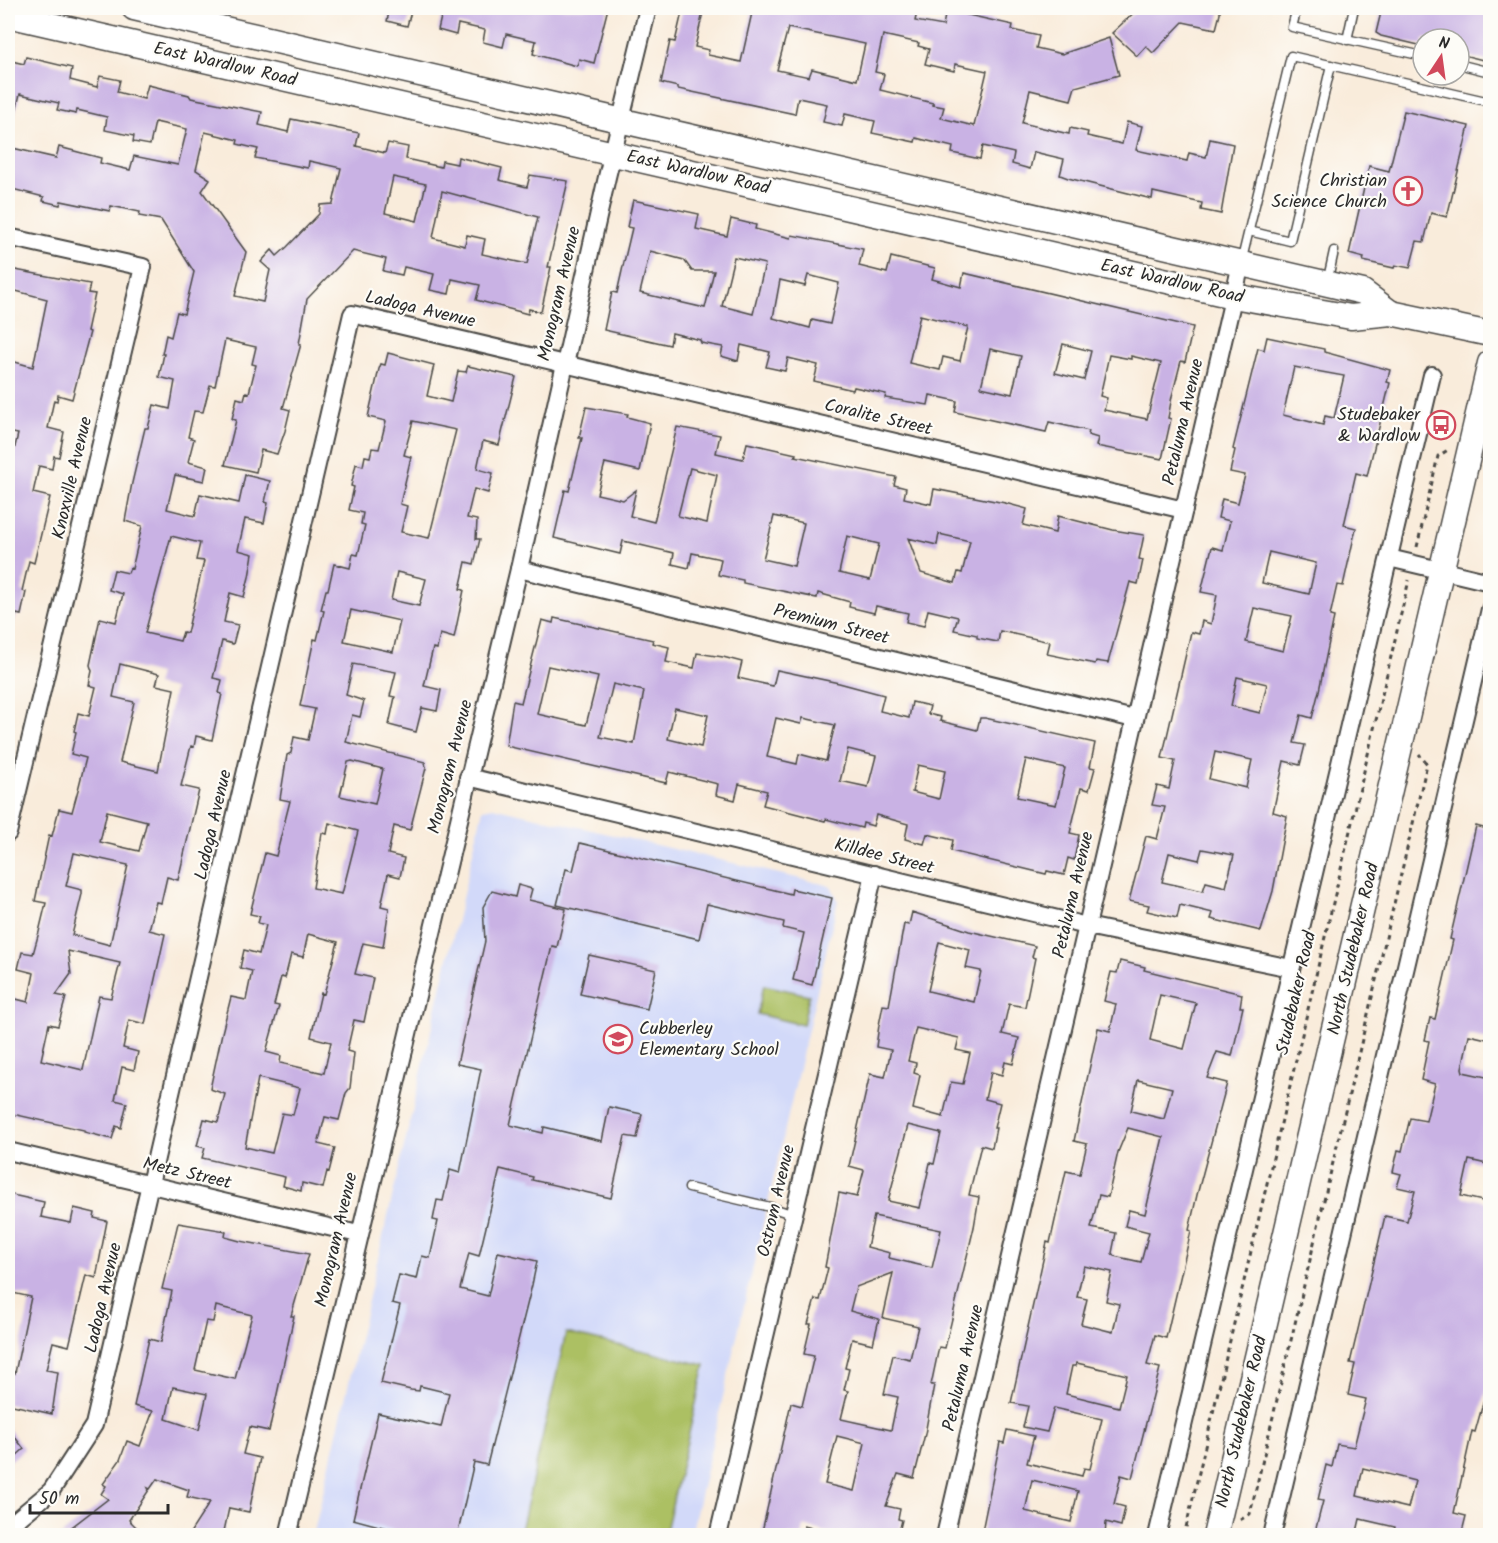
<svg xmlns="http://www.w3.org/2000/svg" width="1498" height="1543" viewBox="0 0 1498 1543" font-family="Kalam,sans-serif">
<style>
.built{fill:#d2d9f9}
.green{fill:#acc064;stroke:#6c7648;stroke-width:1.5}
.building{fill:#c9b2e4;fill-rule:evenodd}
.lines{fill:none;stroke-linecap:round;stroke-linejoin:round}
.lane-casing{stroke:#4a4845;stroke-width:11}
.street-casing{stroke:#4a4845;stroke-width:20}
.secondary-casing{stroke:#4a4845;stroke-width:27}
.path{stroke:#4a4845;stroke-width:3;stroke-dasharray:4.5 4.5;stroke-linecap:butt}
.lane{stroke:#fff;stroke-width:8}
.street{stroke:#fff;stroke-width:16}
.secondary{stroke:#fff;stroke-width:24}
.labels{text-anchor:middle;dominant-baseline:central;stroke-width:4.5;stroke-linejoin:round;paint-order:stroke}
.street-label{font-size:18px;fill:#2b2b2b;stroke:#fdfcf7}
.poi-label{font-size:18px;fill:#2b2b2b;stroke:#fdfcf7;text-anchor:end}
</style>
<rect width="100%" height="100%" fill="#fdfcf7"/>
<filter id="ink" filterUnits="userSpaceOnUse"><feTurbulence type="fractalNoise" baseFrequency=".0167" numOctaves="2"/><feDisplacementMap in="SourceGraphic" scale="12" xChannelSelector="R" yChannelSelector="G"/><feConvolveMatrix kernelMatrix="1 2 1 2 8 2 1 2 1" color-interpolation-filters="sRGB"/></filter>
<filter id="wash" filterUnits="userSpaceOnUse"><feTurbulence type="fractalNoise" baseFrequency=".008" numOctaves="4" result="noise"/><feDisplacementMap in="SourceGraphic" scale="24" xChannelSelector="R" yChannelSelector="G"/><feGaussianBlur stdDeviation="1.35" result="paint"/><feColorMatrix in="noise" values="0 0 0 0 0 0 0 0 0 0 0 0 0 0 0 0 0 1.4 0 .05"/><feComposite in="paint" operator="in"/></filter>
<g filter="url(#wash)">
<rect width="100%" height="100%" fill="#f9ecdb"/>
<polygon class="built" points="493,807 831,886 838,900 691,1535 313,1536 483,809"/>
<g class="green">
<polygon points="764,985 809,995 803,1025 757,1014"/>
<polygon points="566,1333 705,1365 665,1535 520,1535"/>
</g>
<g id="blocks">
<g class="building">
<polygon points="390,8 412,8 407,26 387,21"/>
<polygon points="443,8 608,8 594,63 579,59 577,66 533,54 536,41 506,34 503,47 483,42 485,30 458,24 456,35 438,30"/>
<path d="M683,8H704L695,47L709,50L708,55L741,62L753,8H918L915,21L943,26L946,10L1013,25L1012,30L1039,36L1036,48L1062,54L1109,38L1119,75L1075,87L1071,100L1030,90L1022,123L1069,134L1070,128L1088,132L1087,136L1122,144L1127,122L1142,126L1136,150L1187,161L1189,153L1206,157L1210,139L1233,144L1221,214L1201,210L1202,203L1153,192L1152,199L1068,178L1060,175L1064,159L1034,152L1030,169L1012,164L1014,153L983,146L980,159L952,153L953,147L916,138L915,142L872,133L875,121L845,114L842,126L823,122L827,104L798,98L795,114L678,89V87L661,83L670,41L675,42ZM788,28L865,44L857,80L812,69L809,77L777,70ZM883,35L919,43L918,46L929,49L925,64L954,71L955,64L987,71L974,126L941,118L944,107L933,105V103L880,90L884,74L875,72Z"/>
<polygon points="1139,8 1220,8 1220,14 1216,29 1183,22 1153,53 1146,46 1137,56 1112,33"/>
<polygon points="1382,8 1480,8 1479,13 1491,16 1491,62 1459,54 1459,39 1423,39 1423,46 1381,36 1376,33"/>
<path d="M26,57L72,68L70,80L97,87L100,76L120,80L117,92L144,99L148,85L189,95L191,98L262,112L259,125L288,132L291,119L359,133L356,146L385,153L388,143L408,147L406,159L441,167L442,161L457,164L458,157L502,168L499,180L527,187L530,175L568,181L548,267H551L541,312L529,309L528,314L476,300L480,285L452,279L449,294L430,290L434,274L404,267L402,275L383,271L386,259L353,251L307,299L299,344H301L283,408L290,410L285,431L277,454L261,450L256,472L225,465L236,420L232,419L237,398L244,400L246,392L249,393L256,365L252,364L256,347L225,340L215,386L210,385L203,412L194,411L188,437L194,439L188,462L207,467L204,481L175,475L167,509L195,516L200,494L239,503L245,475L270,481L265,502L268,503L264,523L245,519L238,550L253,554L249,577L244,597L230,593L224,622L238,625L233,644L222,641L213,678L222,680L219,693L222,694L212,740L196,736L194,747L191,746L181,786L199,790L178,880L167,877L161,903L156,902L149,930L165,934L145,1024L129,1020L123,1048L138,1052L134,1070L122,1067L115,1100L127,1103L121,1128L116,1126L112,1139L84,1132V1130L8,1113V1017L12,998L28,1002L34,973L18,969L22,952L33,954L39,932L46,903L35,901L49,835L52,836L59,809L72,812L78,790L86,758L71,754L76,732L74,731L78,713L89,716L96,687L89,685L92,671L90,665L100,618L116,622L123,594L109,590L114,570L128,573L130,568L132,569L142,526L125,521L132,483L145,428H148L154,405L170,409L175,381L159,377L164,354H162L166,335L171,337L177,312L184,314L194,272L161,220L139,216L140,212L111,206L110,211L61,201L60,205L43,201L44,197L8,188V147L56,158L59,147L101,158L100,163L130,170L134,156L178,165L187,129L155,122L150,145L133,142L134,136L105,130L107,117L77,110L76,114L57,110L59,103L20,94L13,123L8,122V60L24,64ZM205,132L238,140L237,144L258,149L255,158L308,168L309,161L341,168L333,204L320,205L319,214L287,247L277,256L272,250L261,262L270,270L263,302L235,296L246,252L202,191L210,179L196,170ZM393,177L426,184L417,221L385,213ZM442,191L538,217L527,264L482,254L485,239L467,235L465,246L433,238ZM171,536L200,543L196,560L204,561L187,633L183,632L180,641L145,633ZM120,664L159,674L156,685L174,689L158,771L120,762L134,702L113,697ZM107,811L147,821L139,851L100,842ZM74,853L128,865L110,945L72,935L82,894V890L66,886ZM68,951L120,963L111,998L99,996L83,1070L41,1060L49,1024L58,1026L66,997L56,995L71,974Z"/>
<polygon points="1404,111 1469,126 1447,217 1431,213 1424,242 1417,241 1410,268 1395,265 1394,268 1363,261 1364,258 1349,254 1369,166 1389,171"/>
<path d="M633,200L699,214L696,229L727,236L731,219L756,225L755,229L791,238L792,235L863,249L859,266L887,273L891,257L935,268L932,279L961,287L964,273L1193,327L1185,362L1181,361L1172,396L1168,418L1171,419L1162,459L1096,446L1098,438L1088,435L1089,431L1049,422L1046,432L955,412L957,401L930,395L928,405L885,398L886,394L854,387L853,390L814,381L818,365L788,358L785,371L766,367L770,352L741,345L738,361L721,356L723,347L701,343L700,340L672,333L670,345L604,330L612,292L617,293L624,262L632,228L627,227ZM650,251L684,260L692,271H714L705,308L640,293ZM734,257L765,264L753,314L722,306ZM808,275L839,283L830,324L812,320L810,328L773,318L780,280L805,286ZM920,315L968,327L960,361L943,357L940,370L909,363ZM1063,344L1091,351L1084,380L1055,373ZM990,349L1021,356L1012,394L981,387ZM1109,355L1131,359V356L1161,363L1147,419L1104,410L1107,398L1100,396Z"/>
<polygon points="10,269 90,284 88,293 95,294 87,331 90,332 72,399 58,395 57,401 54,400 48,428 64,432 59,457 54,456 52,469 39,466 33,493 50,497 34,563 29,561 22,591 26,592 21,615 16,614 13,627 8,626 8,467 10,468 18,434 8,432 8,360 33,367 47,299 8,289"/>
<path d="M1267,337L1324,349V352L1390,370L1387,382L1390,383L1367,476L1356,473L1344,525L1356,528L1343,586L1337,585L1330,616L1334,617L1319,691L1312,718L1301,715L1294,743L1305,745L1300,765L1284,761L1273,812L1287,816L1273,891L1261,931L1211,919L1213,913L1180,905L1177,918L1147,911L1149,905L1129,901L1146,836L1157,839L1165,807L1152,805L1157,786L1169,789L1175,761L1162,758L1191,632L1199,634L1202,621L1211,624L1217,595L1201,592L1212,547L1223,550L1230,521L1218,518L1222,499L1238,503L1245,475L1230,472L1235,450L1233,449L1258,348L1264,350ZM1294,367L1344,376L1334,418L1325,416L1323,425L1283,415ZM1269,552L1316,563L1309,594L1262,583ZM1254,608L1292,616L1283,651L1246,642ZM1237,677L1267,684L1260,713L1231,706ZM1215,752L1252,760L1246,788L1209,779ZM1202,849L1234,855L1226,887L1206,882L1203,891L1162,882L1169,853L1199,860Z"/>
<path d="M388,353L434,365L427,396L451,402L458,371L466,372L468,366L516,377L499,445L483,441L477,469L493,473L488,493L474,489L467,518L477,520L476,539H480L474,564L466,562L460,589L464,590L454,638L440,634L437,649L433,648L424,686L441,690L437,711L422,708L416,732L389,725L395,697L390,696L396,672L353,664L346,695L364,701L360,717L352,715L346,742L425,762L426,768L410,830L394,826L388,854L404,858L400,877L388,874L381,906L389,908L383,947L363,943L355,974L373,978L364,1022L354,1020L347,1051L354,1053L350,1088L346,1093L339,1120L325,1117L318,1144L335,1148L329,1172L327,1171L323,1188L302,1183L301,1191L283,1186L285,1177L202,1158L205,1148L197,1146L204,1119L218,1122L225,1094L210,1089L222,1033L231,997L246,1000L252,971L240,968L244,950L259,954L266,925L258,923L260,916L250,914L265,853L276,856L290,801L280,799L287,755L291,753L294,737L308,740L315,709L300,706L314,639L317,640L324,611L321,610L326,590H328L334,564L350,568L353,554L358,555L365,525L361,524L363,513L349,510L354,487L351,486L356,464L363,466L365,456L370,457L372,448L379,449L386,421L368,417L379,369L381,364L385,365ZM413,421L456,430L429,538L401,532L407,506L400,504L411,457L404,455ZM397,572L426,579L419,606L391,600ZM351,610L400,621L393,652L344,641ZM352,761L383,769L375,804L340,796L348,762ZM329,823L358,831L342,894L313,888L322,833L327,834ZM308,934L338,942L324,994L321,993L311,1037L331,1042L324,1073L280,1063L281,1056L266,1052L279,1006L274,1005L281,977L285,978L291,954L303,957ZM258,1078L300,1088L293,1115L282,1113L272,1153L245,1147Z"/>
<path d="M586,407L628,414L627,417L650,423L640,471L605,463L597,494L623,500L636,490L630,516L654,522L677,427L720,435L716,453L743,459L747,443L796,454L795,456L896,477L894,485L906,488L904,498L931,504L934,489L1005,503L1027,509L1023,525L1055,533L1058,516L1113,530L1144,535L1139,559L1143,560L1138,584L1130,582L1108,663L1096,661L1095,664L1047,654L1050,642L1000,631L998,642L977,638V635L954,630L958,617L928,610L924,626L906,622L908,613L876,606L874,613L849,607L850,602L818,593L817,598L743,583V580L718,575L721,559L692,553L689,568L672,564L674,553L623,541L620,554L554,538L565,490L569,491L582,438H579ZM690,468L717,475L707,523L678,516ZM774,516L804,523L794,566L763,559ZM939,534L970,541L962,573L958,572L955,583L921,573L908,538L937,545ZM847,536L879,544L870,580L839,573Z"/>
<path d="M554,618L653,640L652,643L669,647L666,662L694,668L697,653L723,657L742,662L738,678L773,686L777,670L839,683L884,695L880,711L909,718L912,702L930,706L928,714L941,717L940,721L977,730L980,718H985L1095,743L1090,767L1095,768L1089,790L1081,788L1070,833L1079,835L1074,860L1068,858L1064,875L1047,871L1046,874L951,851L953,840L927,834L924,844L905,839L908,824L876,815L873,826L863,823L862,828L826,819L825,821L763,805L767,791L739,784L735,800L716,795L718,784L669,772L666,783L506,746L513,701L521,703L542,620L553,623ZM548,666L598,677L586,725L537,714ZM613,684L644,691L634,744L600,737ZM675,708L708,715L701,747L668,739ZM776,718L801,724L803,718L835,725L826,761L799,754L797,764L767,757ZM848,749L876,756L868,787L840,781ZM1026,759L1065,768L1056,805L1017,797ZM918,765L945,771L939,799L912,792Z"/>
<path d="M1476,826L1491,830V1040L1469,1035L1462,1068L1463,1072L1491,1078V1165L1469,1160L1461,1196L1491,1203V1375L1475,1432L1472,1431L1454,1513L1466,1516L1461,1536H1393L1395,1527L1360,1519L1356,1536H1314L1323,1501L1318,1500L1326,1465L1332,1467L1337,1444L1354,1447L1366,1399L1348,1395L1355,1364L1350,1363L1385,1216L1407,1221L1415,1191L1397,1187L1401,1174L1393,1172L1398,1150L1402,1151L1410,1118L1426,1121L1435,1084L1421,1080L1429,1041L1425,1040L1430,1018L1435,1019L1453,940L1450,939ZM1363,1468L1415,1481L1408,1508L1357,1496Z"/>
<polygon points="580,843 791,894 792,889 832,898 812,985 793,980 804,933 783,928 784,922 707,904 699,939 557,905 566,869 573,871"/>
<polygon points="518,885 532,889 529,900 566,909 557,947 552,946 510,1125 543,1133 544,1127 602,1141 609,1107 642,1114 637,1138 625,1136 611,1198 532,1180 533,1177 500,1169 479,1256 469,1253 460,1289 488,1296 498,1252 537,1261 532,1285 487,1465 474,1462 457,1536 416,1536 353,1519 378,1413 441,1427 449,1393 420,1386 419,1391 411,1390 381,1383 400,1305 392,1303 399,1275 417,1279 422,1256 430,1258 438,1221 433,1220 437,1200 443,1201 450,1170 460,1173 481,1069 457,1064 485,941 483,907 492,891 515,897"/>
<path d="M912,912L969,931L1035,946L1032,957L1035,958L1025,1007L1009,1004L1002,1034L1019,1038L1013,1064L1005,1062L1002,1075L991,1072L985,1099L1000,1103L994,1128H996L992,1148L981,1145L969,1195L979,1197L974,1227L945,1348L939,1347L931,1385H934L925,1434L914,1478L898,1474L886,1506L900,1509L898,1519L902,1520L898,1536H841L804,1526L802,1536H761L791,1403L802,1406L814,1356L804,1354L811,1324H808L815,1299L820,1300L828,1268L825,1267L839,1193L857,1197L864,1170L849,1166L870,1074L885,1077L891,1050L876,1047L879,1025L883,1005L889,1006L904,924L909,925ZM939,942L970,950L966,968L981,971L974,1002L928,991ZM916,1028L959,1038L956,1050L970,1053L963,1084L951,1082L943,1117L913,1109L920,1075L914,1073L916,1063L908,1061ZM908,1125L941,1133L934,1164L930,1163L920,1208L888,1201ZM874,1216L941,1230L932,1268L889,1258L890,1253L867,1247ZM893,1273L883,1318L918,1326L910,1359L893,1355L884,1394L898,1397L891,1430L841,1419L848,1391L844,1390L849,1369L845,1368L852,1339L873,1344L879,1319L850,1311L856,1287ZM837,1436L865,1443L854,1491L825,1484Z"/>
<polygon points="589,955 656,970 647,1009 580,994"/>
<path d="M1120,961L1145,967L1144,970L1242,994L1240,1007H1243L1232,1056L1217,1052L1207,1078L1227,1083L1197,1195L1189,1230L1191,1231L1166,1338L1155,1335L1147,1365L1160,1368L1132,1478L1121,1475L1114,1504L1125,1507L1121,1526L1106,1522L1105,1536H981L1000,1442L1004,1443L1007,1430L1034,1436L1027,1463L1082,1476L1084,1468L1090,1469L1102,1419L1054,1408L1047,1432L1023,1427L1028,1406L1011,1403L1047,1242L1050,1243L1066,1171L1080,1174L1087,1144L1074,1141L1098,1028L1110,1031L1116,1004L1104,1001L1111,972L1117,973ZM1160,995L1196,1003L1184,1049L1150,1040ZM1138,1080L1172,1088L1164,1119L1131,1111ZM1128,1128L1163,1137L1145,1214L1129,1210L1125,1226L1149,1232L1141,1262L1114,1256L1112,1253L1116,1233L1091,1228L1099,1195L1108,1197L1118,1152ZM1084,1266L1112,1272L1106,1301L1119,1304L1113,1332L1081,1324L1087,1299L1077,1297ZM1077,1363L1127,1375L1119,1407L1066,1394L1072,1366H1076ZM1032,1480L1078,1491L1071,1522L1025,1511Z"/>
<polygon points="8,1194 44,1202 41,1217 71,1223 74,1208 95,1213 94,1218 107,1221 96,1278 86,1275 69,1346 53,1342 46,1370 58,1372 52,1414 8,1404 8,1367 15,1373 31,1297 8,1292"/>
<path d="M178,1223L226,1231L225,1237L240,1241L309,1254L291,1316H294L269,1431L250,1427L243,1454L260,1458L249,1512L229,1508L223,1536H188L210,1502L187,1497L189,1490L157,1479L150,1489L148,1488L149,1490L129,1520L145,1536H60L108,1499L101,1494L106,1486L103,1484L120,1460L127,1441L140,1446L153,1411L134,1406L149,1339L161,1342L172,1291L162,1289ZM216,1306L252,1315L235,1379L195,1370L206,1321L213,1322ZM173,1387L207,1394L199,1430L166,1419Z"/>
<polygon points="8,1428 24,1449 8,1463"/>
</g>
</g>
</g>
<g filter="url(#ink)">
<use href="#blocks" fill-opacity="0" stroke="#4a4845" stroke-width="1.5"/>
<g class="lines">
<g class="lane-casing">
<g id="lane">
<polyline points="1297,8 1292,27 1423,56"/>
<polyline points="1347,40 1354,8"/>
<polyline points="1466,66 1490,72"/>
<polyline points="1249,231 1290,241 1331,65"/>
<polyline points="1241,263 1291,56 1490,102"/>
<polyline points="1327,283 1334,251"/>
<polyline points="689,1188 770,1207 794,1215"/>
</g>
</g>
<g class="street-casing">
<g id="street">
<polyline points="8,237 143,267 8,833"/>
<polyline points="1389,558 1490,582"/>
<polyline points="519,569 1134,719"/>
<polyline points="468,777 1087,926 1291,968"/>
<polyline points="8,1151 358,1234"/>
<polyline points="8,1527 51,1491 94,1425 352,314 1184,510"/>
<polyline points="288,1536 519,569 607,177 648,8"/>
<polyline points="718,1536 874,874"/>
<polyline points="945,1536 1241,264"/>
<polyline points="1157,1536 1432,375"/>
<polyline points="1272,1536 1490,609"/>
</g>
</g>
<g class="secondary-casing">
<g id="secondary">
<polyline points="134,8 1363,292 1391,313"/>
<polyline points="8,15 1233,296 1351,317 1391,313 1490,334"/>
<polyline points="1215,1536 1490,363"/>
</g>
</g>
<g class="path">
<polyline points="1417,547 1438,456 1448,450"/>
<polyline points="1240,1520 1250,1514 1427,764 1419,754"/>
<polyline points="1184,1536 1409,580"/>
</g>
<use href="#lane" class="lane"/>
<use href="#street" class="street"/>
<use href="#secondary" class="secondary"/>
</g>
</g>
<defs>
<g id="church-ring" transform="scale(1.5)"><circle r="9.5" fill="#fdfcf7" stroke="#d1495b" stroke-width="1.5"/><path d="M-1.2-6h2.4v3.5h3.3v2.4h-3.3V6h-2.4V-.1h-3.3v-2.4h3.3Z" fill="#d1495b"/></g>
<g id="bus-ring" transform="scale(1.5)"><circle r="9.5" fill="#fdfcf7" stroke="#d1495b" stroke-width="1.5"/><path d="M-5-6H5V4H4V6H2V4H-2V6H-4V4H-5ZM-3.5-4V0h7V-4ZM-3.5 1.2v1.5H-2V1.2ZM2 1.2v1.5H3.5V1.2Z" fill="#d1495b"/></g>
<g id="school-ring" transform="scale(1.5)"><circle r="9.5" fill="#fdfcf7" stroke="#d1495b" stroke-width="1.5"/><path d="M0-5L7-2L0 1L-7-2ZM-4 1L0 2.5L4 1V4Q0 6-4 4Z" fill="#d1495b"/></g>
</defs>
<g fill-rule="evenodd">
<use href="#church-ring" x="1408" y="191"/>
<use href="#bus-ring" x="1441" y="425"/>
<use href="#school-ring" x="618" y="1039"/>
</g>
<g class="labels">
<g class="street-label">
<text transform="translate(225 65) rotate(13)">East Wardlow Road</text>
<text transform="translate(698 173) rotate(13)">East Wardlow Road</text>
<text transform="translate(1172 282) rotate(13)">East Wardlow Road</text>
<text transform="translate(560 294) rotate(-77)">Monogram Avenue</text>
<text transform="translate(420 310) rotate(13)">Ladoga Avenue</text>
<text transform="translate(878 418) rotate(13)">Coralite Street</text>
<text transform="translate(1184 422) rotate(-77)">Petaluma Avenue</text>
<text transform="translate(73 478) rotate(-77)">Knoxville Avenue</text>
<text transform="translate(831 625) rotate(14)">Premium Street</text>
<text transform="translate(451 767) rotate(-76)">Monogram Avenue</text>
<text transform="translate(214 825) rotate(-77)">Ladoga Avenue</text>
<text transform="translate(884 857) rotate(14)">Killdee Street</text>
<text transform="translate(1074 895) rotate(-77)">Petaluma Avenue</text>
<text transform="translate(1354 949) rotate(-77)">North Studebaker Road</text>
<text transform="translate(1297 993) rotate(-77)">Studebaker Road</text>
<text transform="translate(187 1174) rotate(13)">Metz Street</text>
<text transform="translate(777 1201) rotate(-77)">Ostrom Avenue</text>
<text transform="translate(337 1240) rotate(-77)">Monogram Avenue</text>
<text transform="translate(104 1298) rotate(-77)">Ladoga Avenue</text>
<text transform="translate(964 1368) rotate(-77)">Petaluma Avenue</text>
<text transform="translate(1242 1422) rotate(-77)">North Studebaker Road</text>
</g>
<g class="poi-label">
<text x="1387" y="181">Christian<tspan x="1387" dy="21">Science Church</tspan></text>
<text x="1420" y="415">Studebaker<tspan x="1420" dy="21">&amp; Wardlow</tspan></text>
<text x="639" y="1029" text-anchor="start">Cubberley<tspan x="639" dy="21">Elementary School</tspan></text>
</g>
</g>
<rect width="1498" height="1543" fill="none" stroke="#fdfcf7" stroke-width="30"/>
<g transform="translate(1441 57) rotate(13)"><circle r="28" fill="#fdfcf7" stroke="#a9a8a5" stroke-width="1.5"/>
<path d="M0-4.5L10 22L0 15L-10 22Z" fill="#d1495b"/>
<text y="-9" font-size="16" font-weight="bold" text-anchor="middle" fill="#2b2b2b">N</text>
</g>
<path d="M30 1504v9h138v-9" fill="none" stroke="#2b2b2b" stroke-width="3"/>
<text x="39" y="1504" font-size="18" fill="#2b2b2b" stroke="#fdfcf7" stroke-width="4.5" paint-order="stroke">50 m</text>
</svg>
